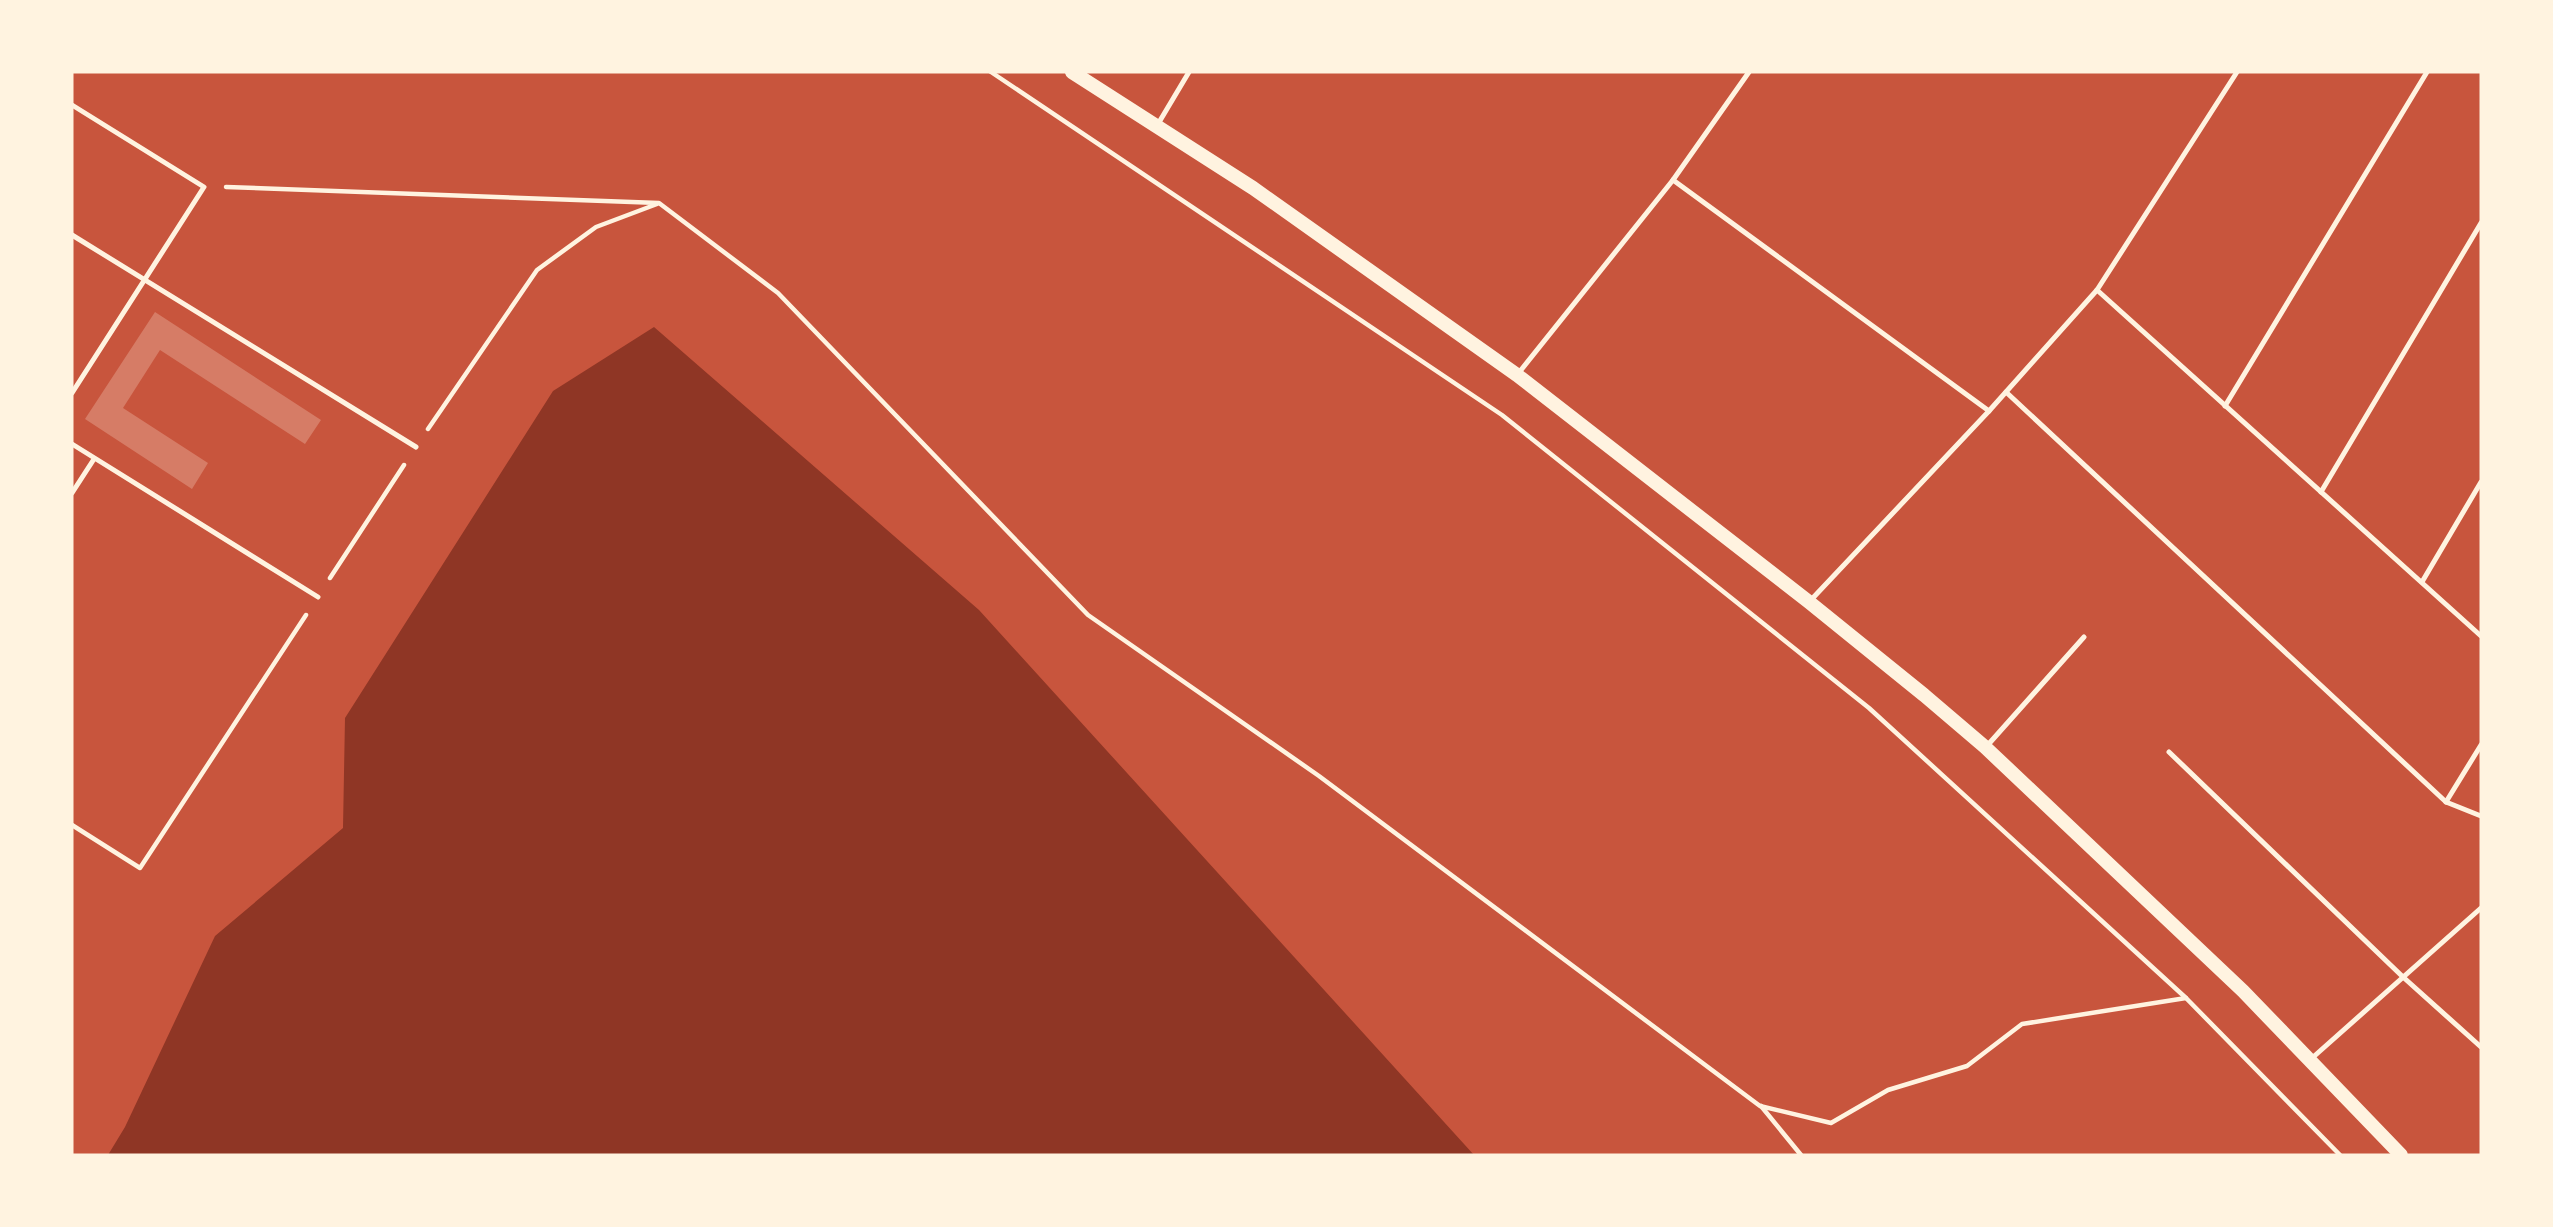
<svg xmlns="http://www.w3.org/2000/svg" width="2553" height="1227" viewBox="0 0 2553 1227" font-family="Arial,sans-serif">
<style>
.water{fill:#8f3625}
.building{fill:#d67c66}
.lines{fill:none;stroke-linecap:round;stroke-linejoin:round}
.path{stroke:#fff3e0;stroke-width:4.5}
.service{stroke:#fff3e0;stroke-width:5}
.secondary{stroke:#fff3e0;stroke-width:14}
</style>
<rect width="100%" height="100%" fill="#c8553d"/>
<polygon class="water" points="654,327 979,610 1474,1155 108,1155 125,1127 215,936 343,828 345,718 553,391"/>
<polygon class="building" points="155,312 321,420 305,444 160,350 123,408 208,463 192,489 85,419"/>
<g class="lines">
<g class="path">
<polyline points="991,72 1502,415 1869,708 2186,998 2340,1155"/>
<polyline points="226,187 659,203 778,293 1088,615 1319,776 1760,1106 1831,1123 1888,1090 1967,1066 2022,1024 2186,998"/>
<polyline points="428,429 537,270 596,227 657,204"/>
<polyline points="330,578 404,465"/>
<polyline points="72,825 140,868 306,615"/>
<polyline points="1761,1106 1801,1155"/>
</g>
<g class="service">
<polyline points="72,105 204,187 72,393"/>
<polyline points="1158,124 1189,72"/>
<polyline points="1673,180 1989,411"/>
<polyline points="72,235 416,447"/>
<polyline points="2097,290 2481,636"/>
<polyline points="1517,375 1673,180 1749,72"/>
<polyline points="2006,392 2446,802 2481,816"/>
<polyline points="2225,406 2427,72"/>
<polyline points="72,444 318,597"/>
<polyline points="2321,492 2481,223"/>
<polyline points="72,493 94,459"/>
<polyline points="2422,582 2481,482"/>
<polyline points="1810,601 1989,411 2097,290 2237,72"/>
<polyline points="1986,747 2084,637"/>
<polyline points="2169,752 2403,977 2481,1047"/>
<polyline points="2446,802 2481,745"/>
<polyline points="2311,1059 2481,908"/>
</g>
<polyline class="secondary" points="1072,72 1253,188 1517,375 1809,602 1924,695 1985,747 2243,991 2401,1155"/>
</g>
<rect width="2553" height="1227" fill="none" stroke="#fff3e0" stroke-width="147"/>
</svg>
